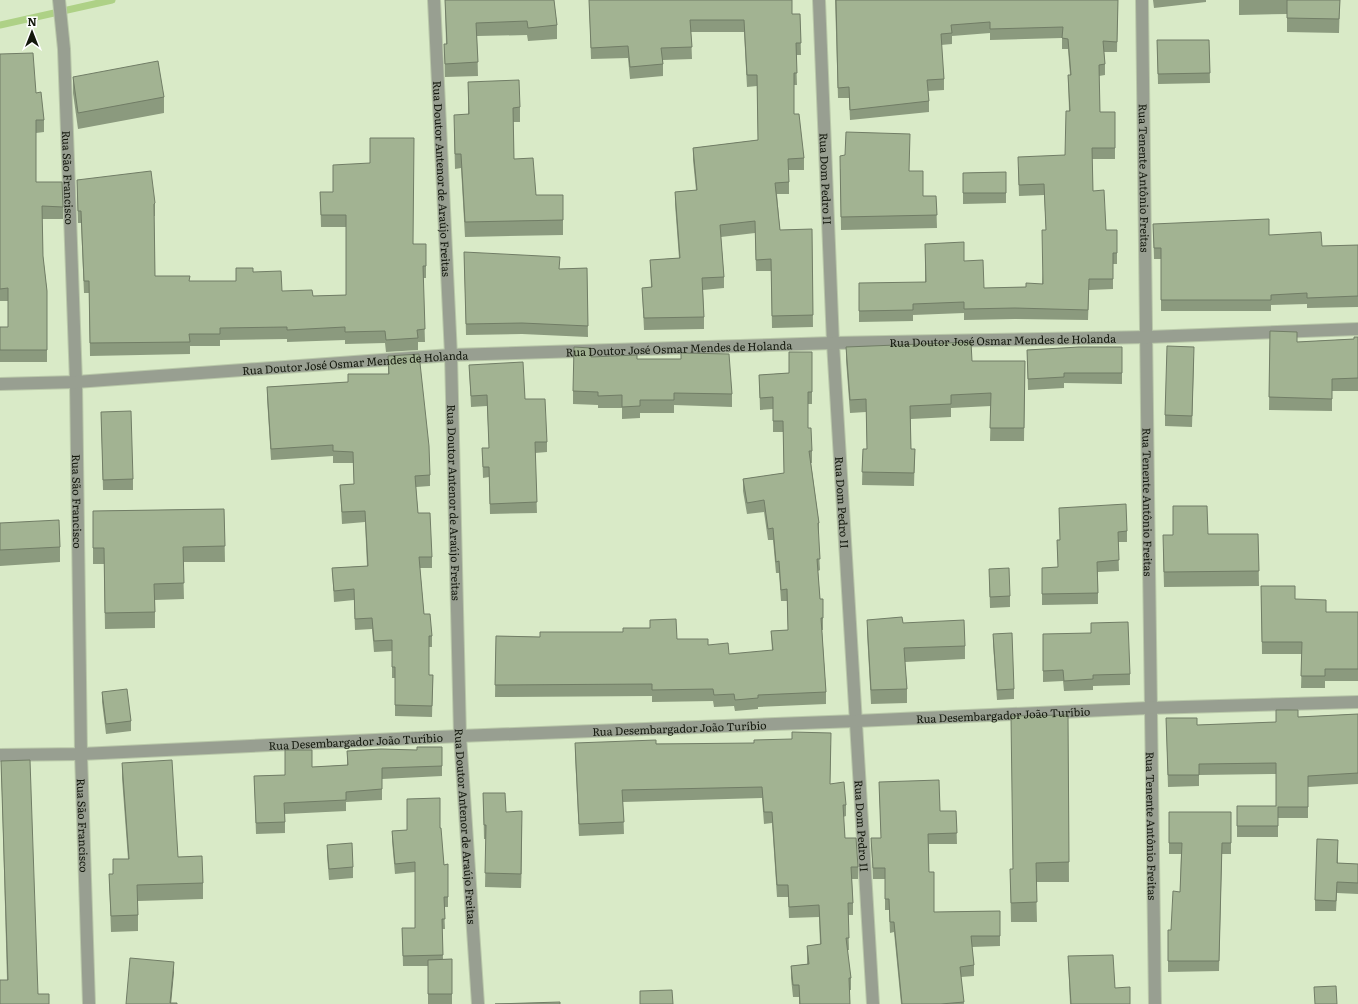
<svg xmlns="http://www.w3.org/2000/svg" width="1358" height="1004" viewBox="0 0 1358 1004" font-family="Literata,serif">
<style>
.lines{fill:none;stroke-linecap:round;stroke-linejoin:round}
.stream{stroke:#aed186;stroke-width:7}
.minor-casing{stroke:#b9c8a9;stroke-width:14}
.tertiary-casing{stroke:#b9c8a9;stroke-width:14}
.minor{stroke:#989f91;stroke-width:12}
.tertiary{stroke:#989f91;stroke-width:12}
.wall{fill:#8b9a7e}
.shaded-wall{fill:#717d66}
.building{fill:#a2b392;stroke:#717d66}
.labels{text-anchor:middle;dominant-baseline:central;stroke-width:3;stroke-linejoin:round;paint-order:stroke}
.street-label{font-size:11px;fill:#13180c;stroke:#fff}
</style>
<rect width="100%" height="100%" fill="#d9eac7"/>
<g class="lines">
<polyline class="stream" points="0,25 112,0"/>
<g class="minor-casing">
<g id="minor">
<path id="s1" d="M59,0L64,49L76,382L81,754L89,1004"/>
<path id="s2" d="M434,0L451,355L460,736L478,1004"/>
<path id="s3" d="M819,0L833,343L873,1004"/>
<path id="s4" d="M1142,0C1148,335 1148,669 1155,1004"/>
<path id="s5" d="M0,755L81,754L460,736L856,721L1149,708L1358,702"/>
</g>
</g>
<g class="tertiary-casing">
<g id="tertiary">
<path id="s6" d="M0,384L76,382L451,355L833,343L1148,337L1358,329"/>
</g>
</g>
<use href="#minor" class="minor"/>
<use href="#tertiary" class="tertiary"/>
</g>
<g class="wall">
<polygon points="445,0 554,0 557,25 557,39 528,41 527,35 477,36 478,76 445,77 444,44 446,44"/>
<polygon points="589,0 792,14 800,14 801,55 796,55 797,85 794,85 794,114 804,158 804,170 789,170 789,194 777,194 780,230 812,229 813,327 772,328 771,271 756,271 755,233 721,237 724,277 724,288 703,290 704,317 704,329 644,330 642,288 651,287 650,260 679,258 675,204 675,192 696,190 693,160 693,148 758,140 757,86 747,87 744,32 691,32 692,59 663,60 663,76 630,79 628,58 591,59"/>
<polygon points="835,0 1118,0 1117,52 1104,52 1105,64 1105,75 1099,76 1100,112 1115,112 1115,159 1092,159 1093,191 1106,230 1117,230 1117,264 1113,264 1113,289 1089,290 1088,320 1015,319 964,320 964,313 913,315 913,321 859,322 859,294 925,282 925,244 964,261 984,288 1026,287 1042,284 1046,230 1044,195 1019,196 1018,167 1065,155 1069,111 1068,75 1070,75 1068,49 1062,49 1062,38 990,40 990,33 952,36 952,44 941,45 944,79 944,90 928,91 929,101 929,112 850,120 849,98 838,98"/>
<polygon points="1153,0 1206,0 1206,2 1154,8"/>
<polygon points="1239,0 1340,0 1339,33 1287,32 1287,14 1239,15"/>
<polygon points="1157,40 1209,40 1210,83 1158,84"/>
<polygon points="0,54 36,93 44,120 44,132 36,133 36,182 63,207 63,219 42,219 43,256 47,291 47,362 0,362 0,327 8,327 8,301 0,301"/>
<polygon points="73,77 164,97 164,113 78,129 73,93"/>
<polygon points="468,82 520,107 520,122 513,122 514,159 536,195 563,195 563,235 465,237 461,168 455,169 454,129 468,114"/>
<polygon points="840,169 909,171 923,196 936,196 937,228 841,230"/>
<polygon points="1006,172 1006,203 963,204 963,173"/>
<polygon points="77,180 155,203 155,216 154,216 155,276 190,281 236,281 253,272 282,291 313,296 346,295 346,227 321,227 320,192 414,244 426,244 426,278 423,278 425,342 418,342 418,350 386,352 385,343 345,344 345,340 287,342 287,339 220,340 220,346 190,346 190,354 90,356 89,293 84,293 81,223 78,223 77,192"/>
<polygon points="1153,224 1269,235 1322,246 1358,245 1358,307 1307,308 1307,304 1271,305 1271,311 1161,311 1161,259 1154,259"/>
<polygon points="464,252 559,269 587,268 588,337 522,334 466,335"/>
<polygon points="1270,331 1297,342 1354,339 1358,337 1358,391 1332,391 1332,411 1269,410"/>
<polygon points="846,347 972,361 1025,361 1024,441 990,441 991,406 951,408 951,417 911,419 911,449 915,449 914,486 862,485 863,449 867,449 866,412 850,413 846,360"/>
<polygon points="1122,347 1122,384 1064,383 1064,388 1028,390 1027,350"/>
<polygon points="812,352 812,404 808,404 808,428 812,451 812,463 811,463 819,523 819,534 818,534 820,570 818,571 820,599 823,599 823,630 822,630 826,692 826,704 758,707 758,709 735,711 734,706 714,707 713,701 652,702 652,696 495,697 496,636 540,637 623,632 650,628 650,620 677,639 708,645 729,654 772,651 771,631 788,630 787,601 781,601 779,573 776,573 773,540 768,540 764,512 747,514 743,491 743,479 784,473 783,432 773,432 773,409 760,410 759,375 789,373"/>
<polygon points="388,356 430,475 430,486 416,487 418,513 432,557 432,568 420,568 424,614 432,636 432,647 429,647 429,675 433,675 432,717 395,716 395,678 392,678 392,651 374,652 372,629 355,630 354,600 334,602 332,568 367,566 365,522 342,524 340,485 354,484 353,463 333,463 333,456 271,460 267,398 267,387 348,382 388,374"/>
<polygon points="591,357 637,359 732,394 732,407 674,405 674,413 640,413 640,418 622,419 622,408 598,408 598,405 573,404 573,391"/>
<polygon points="1194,357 1192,427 1165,426 1165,415"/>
<polygon points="469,365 525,399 547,442 547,452 535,453 537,513 490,514 489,477 483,478 482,448 489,448 487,406 471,407"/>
<polygon points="101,412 133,479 133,490 103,490"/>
<polygon points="1059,508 1127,531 1127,542 1118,542 1119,571 1098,572 1098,604 1042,605 1042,568 1058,567 1057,540 1060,540"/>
<polygon points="224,509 225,562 183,562 184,599 155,600 155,628 105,629 104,564 93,564 93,511"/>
<polygon points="0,523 60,547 60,562 0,566"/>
<polygon points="1208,534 1258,534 1259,586 1164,587 1163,549"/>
<polygon points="989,569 1010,596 1010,607 990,608"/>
<polygon points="1261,586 1326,612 1358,613 1358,681 1325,681 1325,688 1301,688 1302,654 1262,654"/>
<polygon points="867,620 903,623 965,646 965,659 905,662 907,689 907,703 871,704 867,633"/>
<polygon points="993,634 1014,689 1014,699 997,700 993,644"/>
<polygon points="1043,634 1130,674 1130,685 1093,686 1093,690 1064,691 1063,681 1043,682"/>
<polygon points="102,692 131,721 131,731 106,734 102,702"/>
<polygon points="1358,714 1358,784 1308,787 1308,818 1278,818 1278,837 1237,837 1237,806 1276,806 1276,774 1199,775 1199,786 1168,787 1166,718 1197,725 1276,722 1298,717"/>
<polygon points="1068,715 1069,882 1036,882 1037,922 1011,922 1010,869 1013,869"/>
<polygon points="575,743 831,745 830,784 846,805 846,816 843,817 845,838 858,867 858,879 852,879 853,903 853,915 848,915 849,950 847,950 851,978 851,990 849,990 850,1004 799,1004 799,997 793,997 791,978 791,966 807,964 807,946 820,944 819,917 789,918 788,897 777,897 772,823 764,824 762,798 623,802 624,834 579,836 575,755"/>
<polygon points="442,747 442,776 382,779 382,800 346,802 346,811 285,814 285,833 256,834 254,776 285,775 312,767 347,765 347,751 417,750"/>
<polygon points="1,761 38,994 7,980"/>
<polygon points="122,763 178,857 203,883 203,899 138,901 138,931 111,932 109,874 113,874 113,859 128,859 122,778"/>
<polygon points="879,782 940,811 956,811 957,844 929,844 929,872 934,912 1000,911 1000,946 972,947 974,965 974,976 961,977 964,1004 901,1004 894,932 890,933 889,910 885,910 885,879 873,879 871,838 881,838"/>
<polygon points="483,793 522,825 521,888 485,887 486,839 484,839"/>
<polygon points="1169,812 1231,812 1231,854 1222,854 1219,971 1168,972 1168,930 1171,930 1180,892 1181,854 1169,854"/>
<polygon points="440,828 444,865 448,864 448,907 444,907 445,929 442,929 443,959 452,959 452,1004 428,1004 428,966 403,966 402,928 415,928 415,872 395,874 392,841 392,831"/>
<polygon points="327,845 353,867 353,878 329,880 327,856"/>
<polygon points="1338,850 1338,863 1358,864 1358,894 1337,893 1336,911 1315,911 1315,900"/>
<polygon points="1068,956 1115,988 1130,1004 1070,1004"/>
</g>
<g class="shaded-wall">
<polygon points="522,811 522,825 521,888 521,874"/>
<polygon points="174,962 174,972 171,1004 170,1004"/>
</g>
<g class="building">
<polygon points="445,0 554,0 557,25 528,28 527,21 476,23 478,62 445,64 444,44 447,44"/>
<polygon points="589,0 792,0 792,14 800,14 801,43 796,43 797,73 794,73 794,114 799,114 804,158 788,159 789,182 775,183 780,230 812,229 813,315 772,316 771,259 756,260 755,221 720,225 724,277 702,278 704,317 644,318 642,288 652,287 650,260 680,258 675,192 697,190 693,148 758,140 757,75 747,75 744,20 690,20 692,47 661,48 663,64 630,67 628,46 591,48"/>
<polygon points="836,0 1118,0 1117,42 1103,41 1105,64 1099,65 1100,112 1115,112 1115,148 1092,148 1093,191 1104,190 1106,230 1117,230 1117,253 1113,253 1113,279 1089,279 1088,310 1015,308 964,309 964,302 913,304 913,310 859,311 859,283 926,282 925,244 964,242 964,261 983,260 984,288 1026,287 1026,283 1043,284 1042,230 1046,230 1044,184 1019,185 1018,157 1065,155 1066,111 1070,111 1068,75 1071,75 1068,39 1062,38 1063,27 990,29 990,22 951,25 952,33 941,34 944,79 927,80 929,101 850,110 849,87 838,88"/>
<polygon points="1287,0 1340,0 1339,19 1287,18"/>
<polygon points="1157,40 1209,40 1210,73 1158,74"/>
<polygon points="33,53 36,93 41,92 44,120 36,120 36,182 62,182 63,207 42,206 43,256 47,291 47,350 0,350 0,327 8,327 8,288 0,289 0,54"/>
<polygon points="158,61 164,97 78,113 73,77"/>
<polygon points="519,80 520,107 513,108 514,159 533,158 536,195 563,195 563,220 465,222 461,154 455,154 454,115 469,114 468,82"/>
<polygon points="846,132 910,134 909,171 923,171 923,196 936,196 937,215 841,217 840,156 845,155"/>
<polygon points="370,138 414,138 413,244 426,244 426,266 423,266 425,329 417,330 418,338 386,340 385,331 345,332 345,327 287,330 287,327 220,328 220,334 189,334 190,342 90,343 89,281 84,281 81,211 78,211 77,180 151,171 155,203 154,204 155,276 190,276 189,281 236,281 236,268 253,268 253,272 281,271 282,291 312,290 313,296 346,295 346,215 321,215 320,192 333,192 333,165 370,163"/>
<polygon points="1006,172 1006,193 963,193 963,173"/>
<polygon points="1269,219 1269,235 1321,232 1322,246 1358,245 1358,296 1307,298 1307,293 1271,295 1271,300 1161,300 1161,248 1154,248 1153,224"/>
<polygon points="464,252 560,257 559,269 587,268 588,326 522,323 466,324"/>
<polygon points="1270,331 1297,332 1297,342 1354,339 1354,337 1358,337 1358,378 1332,379 1332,399 1269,397"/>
<polygon points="971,342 972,361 1025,361 1024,428 990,428 991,393 951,395 951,404 910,406 911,449 915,449 914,473 862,472 863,449 867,449 866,399 850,400 846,347"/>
<polygon points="1167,346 1194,347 1192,416 1165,415"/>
<polygon points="574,347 591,348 591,357 637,355 637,359 681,359 681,353 729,354 732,394 674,393 674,400 640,400 640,406 622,407 622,395 598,396 598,392 573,391"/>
<polygon points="1079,347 1122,347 1122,373 1064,373 1064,377 1028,379 1027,350"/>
<polygon points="789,352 812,352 812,392 808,392 808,428 811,428 812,451 809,451 819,523 818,523 820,559 817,559 820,599 823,599 823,618 821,618 826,692 758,695 758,698 735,700 734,694 714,695 713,689 652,690 652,684 495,685 496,636 540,637 540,632 623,632 623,628 650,628 650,620 676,619 677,639 708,639 708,645 728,643 729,654 773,650 771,631 788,630 787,589 781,590 779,561 776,562 773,528 768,529 764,500 747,503 743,479 784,473 783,421 773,421 773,397 760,398 759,375 789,373"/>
<polygon points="419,354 429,446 430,475 415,476 418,513 430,513 432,557 419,557 424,614 430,614 432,636 429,636 429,675 433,675 432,706 395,705 395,667 392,667 392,640 374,641 372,618 355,619 354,589 334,591 332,568 368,566 365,511 342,512 340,485 354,484 353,452 333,451 333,445 271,449 267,387 348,382 348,374 389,374 388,356"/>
<polygon points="523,362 525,399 545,399 547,442 535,442 537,502 490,504 489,467 483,467 482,448 489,448 487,395 471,396 469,365"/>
<polygon points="131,411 133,479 103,480 101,412"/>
<polygon points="1126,504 1127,531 1118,532 1119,560 1097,562 1098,593 1042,594 1042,568 1058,567 1057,540 1060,540 1059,508"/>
<polygon points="1173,506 1207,506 1208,534 1258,534 1259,571 1164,572 1163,535 1173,535"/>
<polygon points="224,509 225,546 183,547 184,583 154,584 155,612 105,613 104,548 93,548 93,511"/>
<polygon points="59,520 60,547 0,550 0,523"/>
<polygon points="1009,568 1010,596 990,597 989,569"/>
<polygon points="1261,586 1295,586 1295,599 1326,600 1326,612 1358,612 1358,669 1325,669 1325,676 1301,676 1302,642 1262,642"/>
<polygon points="902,617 903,623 964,620 965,646 904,648 907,689 871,690 867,620"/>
<polygon points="1128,622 1130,674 1093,675 1093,679 1064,681 1063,670 1043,671 1043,634 1091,633 1091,623"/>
<polygon points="1012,633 1014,689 997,690 993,634"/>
<polygon points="127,689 131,721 106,724 102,692"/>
<polygon points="1276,710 1298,710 1298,717 1358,714 1358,773 1308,776 1308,807 1278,807 1278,826 1237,826 1237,806 1276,806 1276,763 1199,764 1199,775 1168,775 1166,718 1197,718 1197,725 1276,722"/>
<polygon points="1068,715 1069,862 1036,863 1037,902 1011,903 1010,869 1013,869 1011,716"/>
<polygon points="792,732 831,733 830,784 844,782 846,805 843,805 845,838 856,838 858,867 851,867 853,903 848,903 849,938 846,938 851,978 849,978 850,1004 800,1004 799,985 793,985 791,966 809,964 807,946 821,944 819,905 789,907 788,885 777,885 772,812 764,812 762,787 622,790 624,822 579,824 575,743 656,740 656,744 754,743 754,740 792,739"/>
<polygon points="417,747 442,747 442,766 382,768 382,789 346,792 346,800 284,803 285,822 256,823 254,776 285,775 285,750 312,750 312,767 348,765 347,751 381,749 417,750"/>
<polygon points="30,760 38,994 49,994 49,1004 0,1004 0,980 8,980 1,761"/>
<polygon points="172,760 178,857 202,856 203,883 137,885 138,915 111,916 109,874 113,874 113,859 129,859 122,763"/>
<polygon points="939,780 940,811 956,811 957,833 928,834 929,872 934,872 934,912 1000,911 1000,936 971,936 974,965 960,967 964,1002 941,1004 902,1004 894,922 890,922 889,899 885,899 885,868 873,868 871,838 881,838 879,782"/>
<polygon points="483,793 505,793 506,812 522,811 521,874 485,873 486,825 484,825"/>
<polygon points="440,798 440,828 441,828 444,865 448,864 448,897 444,897 445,919 442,919 443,955 403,956 402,928 415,928 415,862 395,864 392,831 407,830 407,799"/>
<polygon points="1169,812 1231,812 1231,843 1222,843 1219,961 1168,961 1168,930 1171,930 1173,891 1180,892 1182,843 1169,843"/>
<polygon points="1317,839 1338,840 1337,863 1358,864 1358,883 1337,882 1336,901 1315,900"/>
<polygon points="352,843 353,867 329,869 327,845"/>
<polygon points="1113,955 1115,988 1130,987 1130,1004 1071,1004 1068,956"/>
<polygon points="130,958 174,962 170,1003 177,1003 177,1004 126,1004"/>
<polygon points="452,959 452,994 428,994 428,960"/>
<polygon points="1336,986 1337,1004 1315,1004 1314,987"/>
<polygon points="672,990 673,1004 640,1004 640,991"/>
<polygon points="560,1002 560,1004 495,1004"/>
</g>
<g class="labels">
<g class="street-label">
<text stroke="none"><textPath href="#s1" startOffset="178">Rua São Francisco</textPath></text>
<text stroke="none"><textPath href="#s2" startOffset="179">Rua Doutor Antenor de Araújo Freitas</textPath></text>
<text stroke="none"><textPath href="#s4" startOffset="178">Rua Tenente Antônio Freitas</textPath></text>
<text stroke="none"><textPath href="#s3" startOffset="179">Rua Dom Pedro II</textPath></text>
<text stroke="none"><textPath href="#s6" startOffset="1004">Rua Doutor José Osmar Mendes de Holanda</textPath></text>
<text stroke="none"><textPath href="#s6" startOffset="680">Rua Doutor José Osmar Mendes de Holanda</textPath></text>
<text stroke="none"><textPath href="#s6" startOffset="356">Rua Doutor José Osmar Mendes de Holanda</textPath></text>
<text stroke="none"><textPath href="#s1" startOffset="502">Rua São Francisco</textPath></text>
<text stroke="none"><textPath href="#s2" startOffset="503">Rua Doutor Antenor de Araújo Freitas</textPath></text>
<text stroke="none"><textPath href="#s3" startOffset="503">Rua Dom Pedro II</textPath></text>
<text stroke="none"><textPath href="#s4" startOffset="502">Rua Tenente Antônio Freitas</textPath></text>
<text stroke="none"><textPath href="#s5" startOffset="1004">Rua Desembargador João Turíbio</textPath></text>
<text stroke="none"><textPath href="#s5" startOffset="680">Rua Desembargador João Turíbio</textPath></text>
<text stroke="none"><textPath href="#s5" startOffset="356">Rua Desembargador João Turíbio</textPath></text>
<text stroke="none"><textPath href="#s1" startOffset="826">Rua São Francisco</textPath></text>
<text stroke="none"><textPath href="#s2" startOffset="827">Rua Doutor Antenor de Araújo Freitas</textPath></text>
<text stroke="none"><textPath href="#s3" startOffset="827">Rua Dom Pedro II</textPath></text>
<text stroke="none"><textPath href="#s4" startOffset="826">Rua Tenente Antônio Freitas</textPath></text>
</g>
</g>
<g transform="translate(32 32)" stroke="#ffffff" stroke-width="3" paint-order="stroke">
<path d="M0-3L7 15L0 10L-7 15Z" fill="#13180c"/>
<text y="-6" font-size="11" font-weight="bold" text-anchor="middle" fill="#13180c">N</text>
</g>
</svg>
